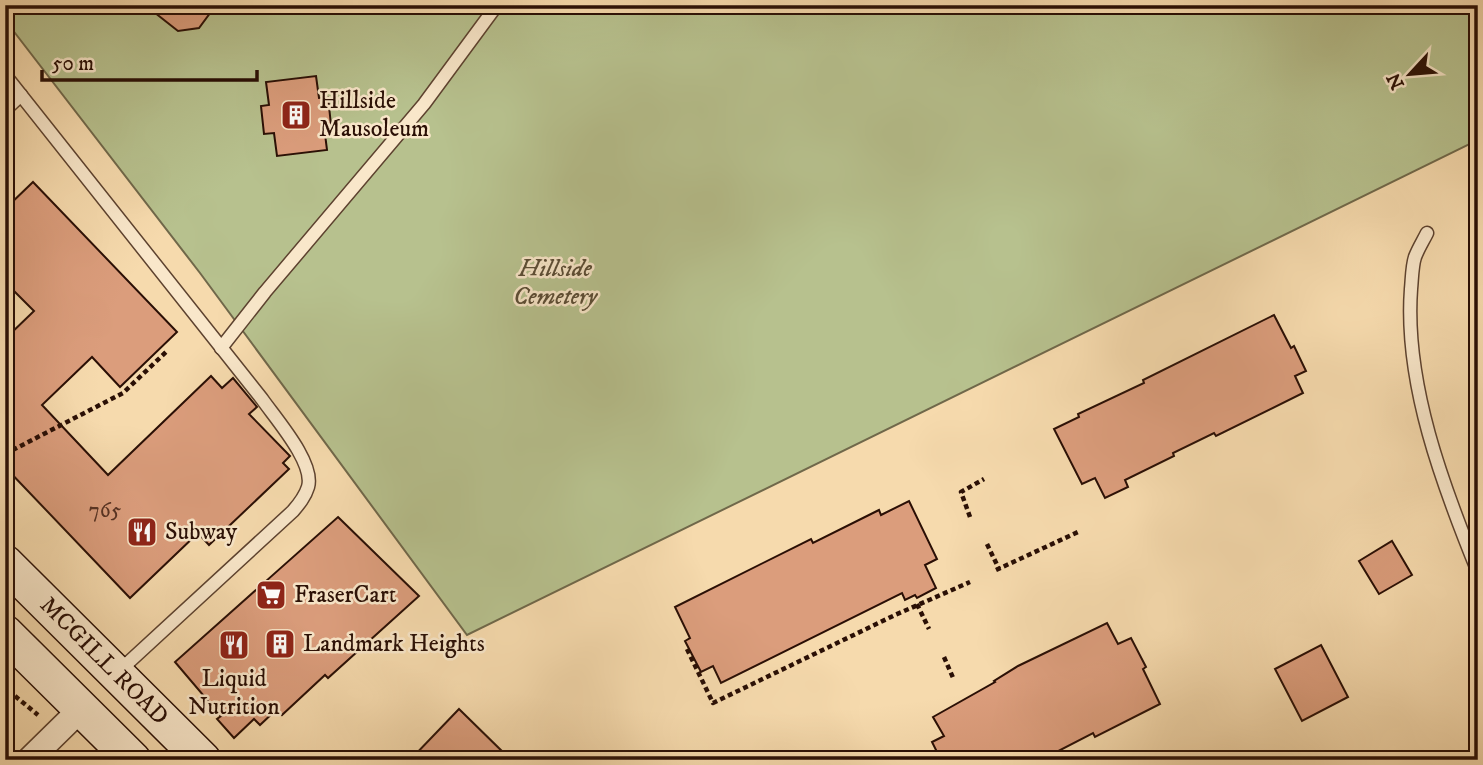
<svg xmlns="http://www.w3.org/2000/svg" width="1483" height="765" viewBox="0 0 1483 765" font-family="'IM FELL DW Pica',serif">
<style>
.green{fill:#b7c18e;stroke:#70684a;stroke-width:2}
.building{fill:#db9d7c;stroke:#2a0f05;stroke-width:2}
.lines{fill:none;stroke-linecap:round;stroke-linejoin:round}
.lane-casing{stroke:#5d422f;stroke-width:15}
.street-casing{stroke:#5d422f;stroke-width:27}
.secondary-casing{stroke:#2a0f05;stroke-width:38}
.path{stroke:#2a0f05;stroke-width:4.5;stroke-dasharray:5 3.5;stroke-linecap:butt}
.lane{stroke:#f9e7ca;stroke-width:12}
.street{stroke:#f9e7ca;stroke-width:24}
.secondary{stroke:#f9e7ca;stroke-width:35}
.labels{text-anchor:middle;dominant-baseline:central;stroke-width:5;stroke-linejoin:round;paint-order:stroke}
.number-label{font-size:21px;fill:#563223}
.poi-label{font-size:24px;fill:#2a0f05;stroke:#f9e7ca;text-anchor:start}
.park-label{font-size:24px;font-style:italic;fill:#5b4d35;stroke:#f9e7ca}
.street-label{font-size:24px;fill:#2a0f05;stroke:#f9e7ca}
</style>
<rect width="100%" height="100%" fill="#f6daad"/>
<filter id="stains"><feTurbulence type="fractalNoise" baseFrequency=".00286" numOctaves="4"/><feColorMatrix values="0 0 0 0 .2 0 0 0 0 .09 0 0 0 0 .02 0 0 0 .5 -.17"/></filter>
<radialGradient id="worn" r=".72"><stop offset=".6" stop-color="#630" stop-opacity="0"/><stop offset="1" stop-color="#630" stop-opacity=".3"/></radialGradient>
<polygon class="green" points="5,5 1478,5 1478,140 467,635 200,273 5,20"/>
<g class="building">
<polygon points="145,5 216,5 199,28 178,31"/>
<polygon points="316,76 319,98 328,97 331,125 324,126 327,150 277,156 274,133 264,134 261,106 269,105 266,82"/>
<polygon points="33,182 177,332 120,387 92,357 42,405 108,475 211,376 222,388 233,378 257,407 249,414 290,456 283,463 289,469 209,545 198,533 130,598 5,467 5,339 34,311 5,282 5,209"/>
<polygon points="1274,315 1291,348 1294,346 1306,371 1295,376 1303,393 1216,436 1214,433 1173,453 1174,456 1125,480 1128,487 1105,498 1095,478 1082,484 1054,429 1079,417 1078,414 1144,383 1143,380"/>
<polygon points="909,501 937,559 925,565 936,588 917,598 915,595 905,600 902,593 721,683 713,666 701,672 685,641 690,638 675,607 811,539 813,543 879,510 881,515"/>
<polygon points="338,517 419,596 328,678 325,675 282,715 277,709 260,725 254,719 234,738 217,719 221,716 175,662"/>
<polygon points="1392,541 1412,575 1379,594 1359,561"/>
<polygon points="1107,623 1118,644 1131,638 1146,667 1143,669 1160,704 1095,737 1093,733 1041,760 941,760 932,742 944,736 933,717 995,682 994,681 1018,666"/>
<polygon points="1321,645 1348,697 1302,721 1275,669"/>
<polygon points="459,709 511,760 410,760"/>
</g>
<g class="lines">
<g class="lane-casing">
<g id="lane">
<path d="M5,75L262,399C276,419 315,463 308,487C305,497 299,504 293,511L117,673"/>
<polyline points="5,110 21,95"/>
<path d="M1427,233C1423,241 1418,249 1415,257C1412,266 1412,279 1411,289C1404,383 1443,486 1478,572"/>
<polyline points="221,348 265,292 424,104 497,5"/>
</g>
</g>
<g class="street-casing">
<polyline id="street" points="29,760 82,708"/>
</g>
<g class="secondary-casing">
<g id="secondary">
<polyline points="5,563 203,760"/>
<polyline points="5,633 133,760"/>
</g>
</g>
<g class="path">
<polyline points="5,454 123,393 166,352"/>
<polyline points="970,517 961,492 984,479"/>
<polyline points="987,544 999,569"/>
<polyline points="996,570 1078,532"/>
<polyline points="917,604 929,629"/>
<polyline points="687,649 713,703 895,615 970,582"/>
<polyline points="944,657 954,680"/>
<polyline points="15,696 38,715"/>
<polyline points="75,752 81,760"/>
</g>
<use href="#lane" class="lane"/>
<use href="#street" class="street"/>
<use href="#secondary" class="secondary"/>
</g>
<defs>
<g id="building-square" transform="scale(1.575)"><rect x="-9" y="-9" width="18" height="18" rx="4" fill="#8f2418" stroke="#f9e7ca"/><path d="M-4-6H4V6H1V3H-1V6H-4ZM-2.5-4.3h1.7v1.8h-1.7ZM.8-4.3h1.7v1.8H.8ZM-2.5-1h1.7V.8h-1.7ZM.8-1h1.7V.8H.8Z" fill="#fff"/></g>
<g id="restaurant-square" transform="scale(1.575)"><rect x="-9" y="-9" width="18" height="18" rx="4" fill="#8f2418" stroke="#f9e7ca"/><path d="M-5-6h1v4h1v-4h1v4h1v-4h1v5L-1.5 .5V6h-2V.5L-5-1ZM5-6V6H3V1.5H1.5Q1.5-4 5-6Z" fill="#fff"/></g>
<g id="supermarket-square" transform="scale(1.575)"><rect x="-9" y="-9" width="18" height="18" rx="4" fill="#8f2418" stroke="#f9e7ca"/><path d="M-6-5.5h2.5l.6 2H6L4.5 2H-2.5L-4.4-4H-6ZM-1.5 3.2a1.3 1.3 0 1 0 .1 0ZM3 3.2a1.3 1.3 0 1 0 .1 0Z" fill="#fff"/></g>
</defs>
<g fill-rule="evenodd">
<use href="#building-square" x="296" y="115"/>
<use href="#restaurant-square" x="142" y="532"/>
<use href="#supermarket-square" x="271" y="595"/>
<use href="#building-square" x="280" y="644"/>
<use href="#restaurant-square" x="234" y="645"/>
</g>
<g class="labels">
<g class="number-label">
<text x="105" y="511">765</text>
</g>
<g class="poi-label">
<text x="319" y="101">Hillside<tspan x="319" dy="28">Mausoleum</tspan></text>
<text x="165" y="532">Subway</text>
<text x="294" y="595">FraserCart</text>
<text x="303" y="644">Landmark Heights</text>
<text x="234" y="679" text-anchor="middle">Liquid<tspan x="234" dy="28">Nutrition</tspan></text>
</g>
<g class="park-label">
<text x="555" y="269">Hillside<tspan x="555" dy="28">Cemetery</tspan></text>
</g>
<g class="street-label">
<text transform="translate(104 661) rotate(45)">MCGILL ROAD</text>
</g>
</g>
<rect width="1483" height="765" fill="none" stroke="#f6daad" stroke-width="28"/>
<rect x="7" y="7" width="1469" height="751" fill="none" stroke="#2a0f05" stroke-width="3.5"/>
<rect x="14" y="14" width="1455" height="737" fill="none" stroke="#2a0f05" stroke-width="2"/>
<g transform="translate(1410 74) rotate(244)" stroke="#f9e7ca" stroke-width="5" paint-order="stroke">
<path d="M0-5L12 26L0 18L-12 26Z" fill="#2a0f05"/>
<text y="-10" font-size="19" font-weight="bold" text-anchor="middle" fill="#2a0f05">N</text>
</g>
<path d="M42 70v10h215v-10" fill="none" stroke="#2a0f05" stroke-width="3.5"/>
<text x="52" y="70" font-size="21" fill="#2a0f05" stroke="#f9e7ca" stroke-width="5" paint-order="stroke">50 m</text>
<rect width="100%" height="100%" filter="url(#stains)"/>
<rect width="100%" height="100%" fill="url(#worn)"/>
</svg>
